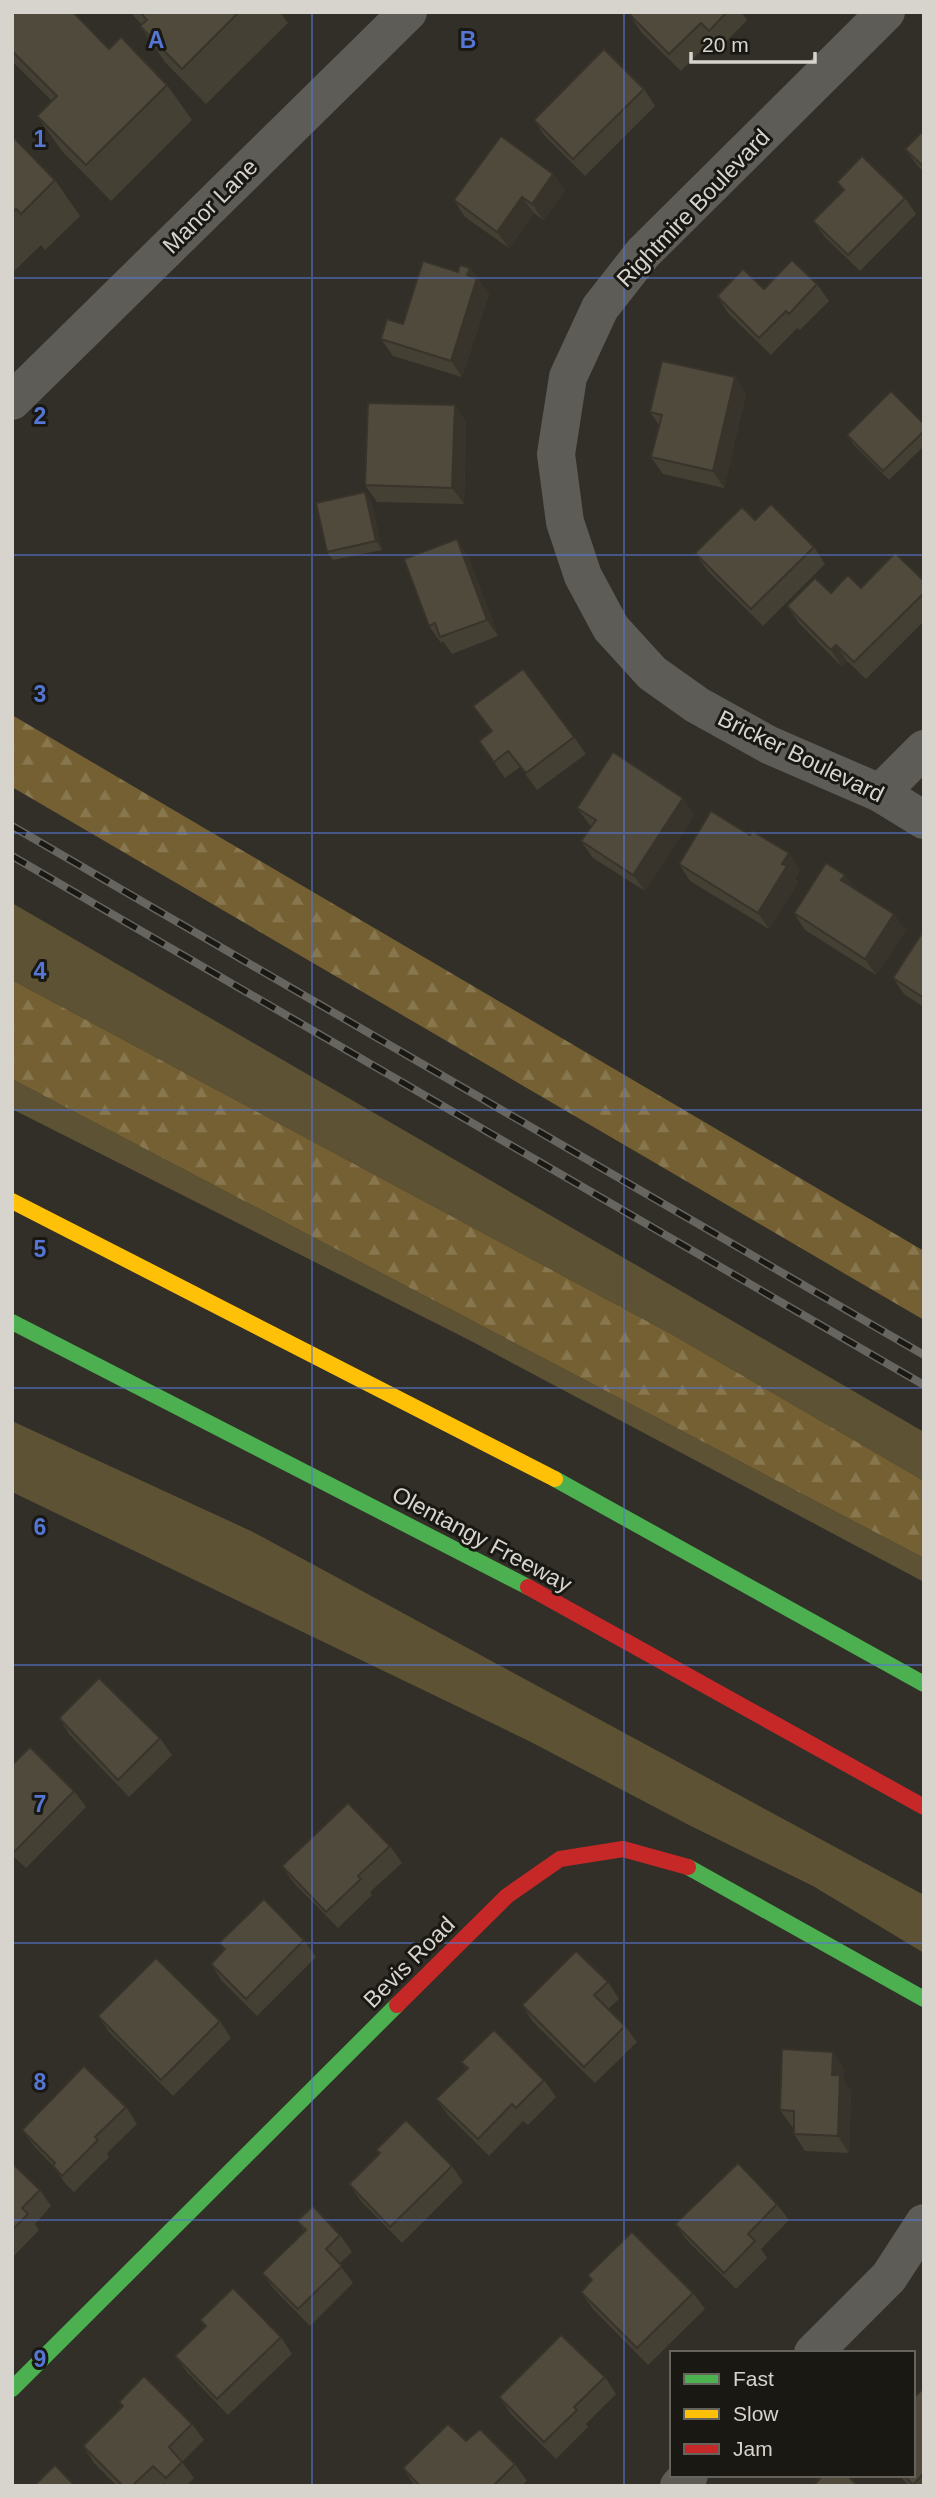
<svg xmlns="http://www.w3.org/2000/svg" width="936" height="2498" viewBox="0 0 936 2498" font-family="Helvetica,sans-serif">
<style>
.green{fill:#5e5234}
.forest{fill:url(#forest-firs)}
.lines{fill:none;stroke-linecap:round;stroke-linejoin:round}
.street{stroke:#5e5c57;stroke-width:38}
.fast{stroke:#4caf50;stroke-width:16}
.slow{stroke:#ffc107;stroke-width:16}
.jam{stroke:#c62828;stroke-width:16}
.rail-casing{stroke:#67655f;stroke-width:8}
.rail{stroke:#1a1813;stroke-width:5;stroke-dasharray:16;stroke-linecap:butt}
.wall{fill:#454034}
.shaded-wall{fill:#38342b}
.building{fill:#504a3d;stroke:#38342b;stroke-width:2}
.grid{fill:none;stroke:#5576d5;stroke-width:2;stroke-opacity:0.55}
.labels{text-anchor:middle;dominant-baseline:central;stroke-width:6;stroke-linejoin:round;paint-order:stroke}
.street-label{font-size:23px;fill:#d7d4cd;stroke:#1a1813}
.grid-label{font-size:23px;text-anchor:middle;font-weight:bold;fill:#5576d5;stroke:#1a1813;stroke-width:6;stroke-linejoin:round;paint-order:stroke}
</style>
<defs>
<pattern id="forest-firs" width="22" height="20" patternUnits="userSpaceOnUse" patternTransform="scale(1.75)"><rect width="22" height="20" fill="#746032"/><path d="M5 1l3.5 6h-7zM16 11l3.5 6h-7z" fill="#87764e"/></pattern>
</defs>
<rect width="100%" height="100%" fill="#312f28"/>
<g class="green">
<polygon points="12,903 924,1432 924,1481 673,1335 12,980"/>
<polygon points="12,1079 924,1558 924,1582 473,1342 12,1109"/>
<polygon points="12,1421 251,1531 924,1895 924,1953 813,1886 689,1825 529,1741 12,1492"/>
</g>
<g class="forest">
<polygon points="12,715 924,1251 924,1320 12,787"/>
<polygon points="12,980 673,1335 924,1481 924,1558 12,1079"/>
</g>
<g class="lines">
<g class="street">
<polyline points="886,12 643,253 600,308 568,377 556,454 565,522 583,576 611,628 652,673 697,705 769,745 880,793 924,820"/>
<polyline points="12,401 408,12"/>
<polyline points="880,793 924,749"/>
<polyline points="813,2353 889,2277 924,2223"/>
<polyline points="679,2486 689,2475"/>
</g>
<g class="fast">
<polyline points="12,1322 528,1587"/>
<polyline points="555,1479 924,1684"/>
<polyline points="688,1867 924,1999"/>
<polyline points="12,2389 397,2005"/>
</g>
<polyline class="slow" points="12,1201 555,1479"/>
<g class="jam">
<polyline points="528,1587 924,1807"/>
<polyline points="397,2005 507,1896 560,1859 623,1849 688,1867"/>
</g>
<g class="rail-casing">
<g id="rail">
<polyline points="12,826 924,1355"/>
<polyline points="12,856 924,1385"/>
</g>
</g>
<use href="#rail" class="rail"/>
</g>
<g class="wall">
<polygon points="12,12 109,49 167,85 192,120 111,201 62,151 37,116 52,101 12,61"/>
<polygon points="130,12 280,12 288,23 206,104 165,62 140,26 142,25"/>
<polygon points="633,12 741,12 747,20 721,47 712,39 681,71 641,32 630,15"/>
<polygon points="644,89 655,106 585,176 545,136 534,120"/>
<polygon points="924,130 924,172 917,165 905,149"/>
<polygon points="12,136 55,180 80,216 45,250 41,245 12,273"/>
<polygon points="553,174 565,191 543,220 534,213 509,248 465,217 454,200"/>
<polygon points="837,182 905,198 916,214 860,271 825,237 813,221 843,191"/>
<polygon points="470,268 489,294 462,377 393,356 381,339 403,324 458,272"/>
<polygon points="817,284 829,301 800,330 797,328 771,355 728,313 717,296 764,289"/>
<polygon points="735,377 746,394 724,488 663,474 651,457 659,425 650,412"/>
<polygon points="455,405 466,422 464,504 377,502 365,485"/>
<polygon points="924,424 924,446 889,480 853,444 847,435"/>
<polygon points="365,492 371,501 382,550 333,560 327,552"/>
<polygon points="755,520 814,547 825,564 763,626 707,570 695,553"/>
<polygon points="468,556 498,636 452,654 443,641 441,643 429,626"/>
<polygon points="924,581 924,621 866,679 847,661 842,667 799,623 787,606 831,593 861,588"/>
<polygon points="473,706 574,737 586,754 537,790 520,767 505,778 479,741 492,732"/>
<polygon points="683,798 694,815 645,891 593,858 581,841 591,826 589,824 577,808"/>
<polygon points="750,835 789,853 800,870 795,878 798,883 769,929 690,881 679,864"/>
<polygon points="855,889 906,930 876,975 805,930 794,913"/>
<polygon points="924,930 924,1007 904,994 893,978"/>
<polygon points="59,1718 160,1738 172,1755 129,1797 70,1735"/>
<polygon points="12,1765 74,1791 86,1807 26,1868 12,1855"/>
<polygon points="390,1846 402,1863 370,1892 372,1895 338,1928 294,1883 282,1866"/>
<polygon points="304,1940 316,1957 257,2016 222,1981 211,1964 224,1950 219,1943"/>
<polygon points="608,1982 619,1999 608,2009 625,2026 637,2042 595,2083 533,2022 522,2005"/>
<polygon points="98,2016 220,2021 231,2038 173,2096 110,2033"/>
<polygon points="461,2062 544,2080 556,2097 528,2125 523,2121 489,2156 448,2115 436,2099 466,2069"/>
<polygon points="844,2068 844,2081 851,2091 849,2153 805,2151 794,2134 794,2127 792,2127 780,2110"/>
<polygon points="126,2107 137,2124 107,2153 109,2157 74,2192 65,2183 53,2166 34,2146 22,2130"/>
<polygon points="376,2150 452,2166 463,2182 402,2243 361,2201 349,2184 379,2154"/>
<polygon points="12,2163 40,2190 51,2206 35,2224 39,2230 12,2258"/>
<polygon points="777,2204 789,2220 761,2249 767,2258 736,2289 687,2240 675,2224"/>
<polygon points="297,2221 340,2235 352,2252 339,2264 353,2283 310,2326 274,2289 262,2273 305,2232"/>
<polygon points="588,2275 693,2293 705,2309 648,2365 593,2309 581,2292 592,2281"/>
<polygon points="200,2320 281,2337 292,2354 228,2415 187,2372 175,2356 205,2327"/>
<polygon points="605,2377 616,2394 586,2424 588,2427 556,2459 511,2414 499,2397"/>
<polygon points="924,2388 924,2486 909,2486 899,2475 913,2475"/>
<polygon points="119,2402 192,2424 204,2440 182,2462 194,2478 186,2486 168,2486 164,2483 161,2486 117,2486 94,2463 83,2446 122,2407"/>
<polygon points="515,2464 527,2481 521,2486 415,2486 403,2468"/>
</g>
<g class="shaded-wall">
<polygon points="553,174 565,191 543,220 532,204"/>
<polygon points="522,197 534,213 509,248 497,232"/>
<polygon points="470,268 489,294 462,377 451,361"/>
<polygon points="735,377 746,394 724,488 713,471"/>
<polygon points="455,405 466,422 464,504 452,488"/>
<polygon points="365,492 371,501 382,550 376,541"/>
<polygon points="457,539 468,556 498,636 487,620"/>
<polygon points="836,645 847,661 842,667 831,650"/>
<polygon points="683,798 694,815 645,891 633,875"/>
<polygon points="789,853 800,870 795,878 798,883 769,929 758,913 782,864"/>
<polygon points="845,875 857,891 841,880"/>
<polygon points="894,914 906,930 876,975 865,959"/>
<polygon points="833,2052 844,2068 844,2081 851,2091 849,2153 838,2136 832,2075"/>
</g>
<g class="building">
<polygon points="12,12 73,12 109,49 121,37 167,85 86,165 37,116 57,96 12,51"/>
<polygon points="140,12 239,12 182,69 140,26 147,20"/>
<polygon points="633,12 727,12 709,31 701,23 669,54 630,15"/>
<polygon points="604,49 644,89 573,159 534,120"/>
<polygon points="924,130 924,167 905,149"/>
<polygon points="12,136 55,180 21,214 16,209 12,213"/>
<polygon points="501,136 553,174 532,204 522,197 497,232 454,200"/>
<polygon points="862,156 905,198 848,255 813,221 844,190 837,182"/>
<polygon points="792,260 817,284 789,314 786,311 759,338 717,296 743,269 764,289"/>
<polygon points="423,261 458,272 460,265 470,268 467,275 477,278 451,361 381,339 387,319 403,324"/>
<polygon points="662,361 735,377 713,471 651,457 662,415 650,412"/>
<polygon points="891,391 924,424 924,431 883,471 847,435"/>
<polygon points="368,403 455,405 452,488 365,485"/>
<polygon points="365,492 376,541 327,552 316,503"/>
<polygon points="771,504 814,547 751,609 695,553 742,507 755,520"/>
<polygon points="457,539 487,620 440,637 435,623 429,626 404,559"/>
<polygon points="895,553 924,581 924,593 854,662 836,645 831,650 787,606 815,578 831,593 848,575 861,588"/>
<polygon points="523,669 574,737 526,773 508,751 494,762 479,741 492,731 473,706"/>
<polygon points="613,752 683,798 633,875 581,841 596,820 577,808"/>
<polygon points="711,811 750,835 752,831 789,853 782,864 787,866 758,913 679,864"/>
<polygon points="826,863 845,875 841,880 894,914 865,959 794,913"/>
<polygon points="924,930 924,998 893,978"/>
<polygon points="99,1678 160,1738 118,1780 59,1718"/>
<polygon points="30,1747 74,1791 15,1851 12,1849 12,1765"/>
<polygon points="348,1803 390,1846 358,1876 361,1879 326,1912 282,1866"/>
<polygon points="264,1899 304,1940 246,1999 211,1964 225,1949 219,1943"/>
<polygon points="576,1951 608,1982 594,1995 625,2026 584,2067 522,2005"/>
<polygon points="156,1958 220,2021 161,2080 98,2016"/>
<polygon points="494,2030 544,2080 516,2108 512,2104 478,2139 436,2099 468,2068 461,2062"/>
<polygon points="782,2049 833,2052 832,2075 840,2075 838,2136 794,2134 794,2111 780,2110"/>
<polygon points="84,2066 126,2107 95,2137 98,2140 62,2176 53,2166 55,2163 22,2130"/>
<polygon points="406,2120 452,2166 390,2227 349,2184 380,2153 376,2150"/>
<polygon points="12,2163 40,2190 22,2208 28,2214 12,2230"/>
<polygon points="738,2163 777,2204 748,2234 755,2241 724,2273 675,2224"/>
<polygon points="313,2206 340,2235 326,2249 342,2266 298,2309 262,2273 306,2230 297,2221"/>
<polygon points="632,2232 693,2293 637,2348 581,2292 592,2280 588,2275"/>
<polygon points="233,2288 281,2337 217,2399 175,2356 206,2326 200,2320"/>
<polygon points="561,2335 605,2377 574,2407 577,2410 544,2442 499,2397"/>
<polygon points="144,2376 192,2424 169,2447 182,2462 166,2478 153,2466 132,2486 123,2486 83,2446 123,2406 119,2402"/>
<polygon points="924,2388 924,2473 913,2485 904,2475 913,2475 913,2398"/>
<polygon points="448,2424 466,2441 480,2429 515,2464 493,2486 420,2486 403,2468"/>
<polygon points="55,2465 75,2486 34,2486"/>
<polygon points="823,2475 847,2475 858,2486 813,2486"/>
</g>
<path class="grid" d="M312,12V2486M624,12V2486M12,278H924M12,555H924M12,833H924M12,1110H924M12,1388H924M12,1665H924M12,1943H924M12,2220H924"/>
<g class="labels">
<g class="street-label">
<text transform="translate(210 206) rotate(-45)">Manor Lane</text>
<text transform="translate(693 208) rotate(-46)">Rightmire Boulevard</text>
<text transform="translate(801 756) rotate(26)">Bricker Boulevard</text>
<text transform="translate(482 1539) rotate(28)">Olentangy Freeway</text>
<text transform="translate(409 1962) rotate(-45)">Bevis Road</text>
</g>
</g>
<g class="grid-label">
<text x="156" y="48">A</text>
<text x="468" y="48">B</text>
<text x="40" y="147">1</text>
<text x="40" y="424">2</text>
<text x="40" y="702">3</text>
<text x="40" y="979">4</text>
<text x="40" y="1257">5</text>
<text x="40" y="1535">6</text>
<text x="40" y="1812">7</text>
<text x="40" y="2090">8</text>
<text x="40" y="2367">9</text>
</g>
<rect width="936" height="2498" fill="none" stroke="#d7d4cd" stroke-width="28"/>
<rect x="670" y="2351" width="245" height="126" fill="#1a1813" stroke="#66635d" stroke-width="2"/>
<rect x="684" y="2374" width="35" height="10" fill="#4caf50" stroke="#66635d" stroke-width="2"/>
<text x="733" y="2386" font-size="21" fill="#d7d4cd">Fast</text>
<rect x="684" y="2409" width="35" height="10" fill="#ffc107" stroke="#66635d" stroke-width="2"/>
<text x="733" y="2421" font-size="21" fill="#d7d4cd">Slow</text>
<rect x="684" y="2444" width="35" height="10" fill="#c62828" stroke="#66635d" stroke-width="2"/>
<text x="733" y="2456" font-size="21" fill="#d7d4cd">Jam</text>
<path d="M691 52v10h124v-10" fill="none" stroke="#d7d4cd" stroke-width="3.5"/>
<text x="702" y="52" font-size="21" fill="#d7d4cd" stroke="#1a1813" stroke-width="5" paint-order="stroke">20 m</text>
</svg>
